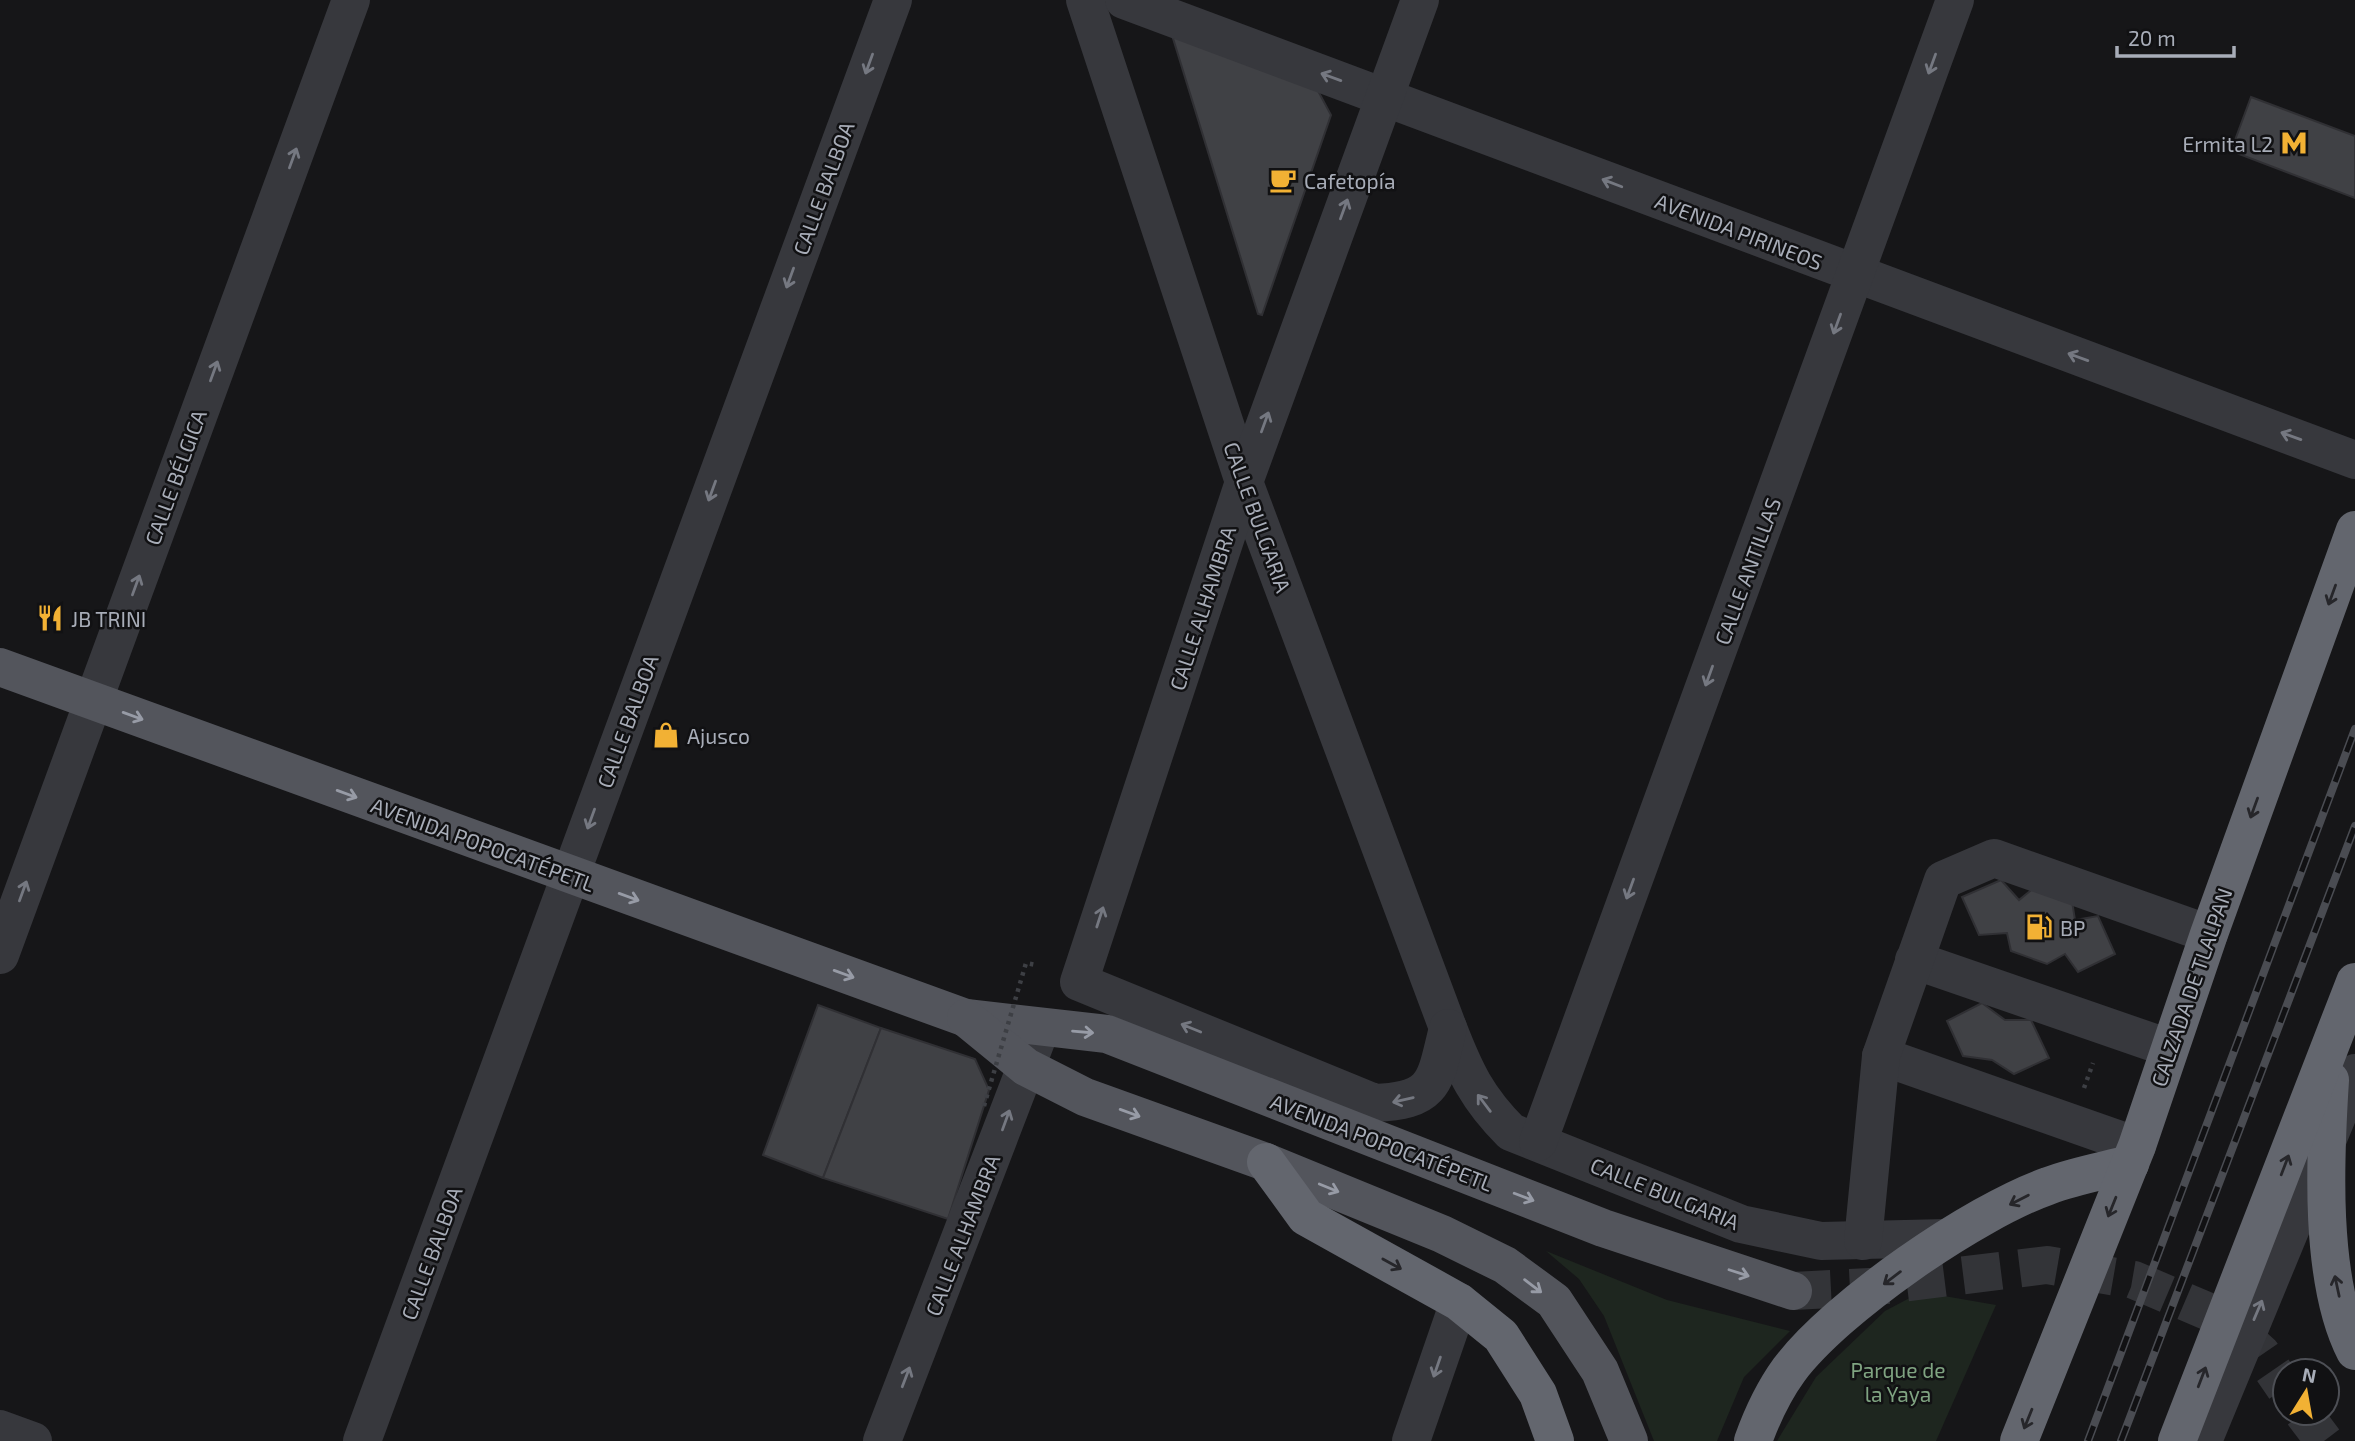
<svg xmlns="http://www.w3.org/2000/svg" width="2355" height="1441" viewBox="0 0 2355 1441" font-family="'Exo 2',sans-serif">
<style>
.green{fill:#1e261f}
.building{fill:#404145;stroke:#303034;stroke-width:2}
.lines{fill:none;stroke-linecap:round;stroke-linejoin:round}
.major-tunnel{stroke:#333438;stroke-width:38;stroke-dasharray:38 19;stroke-linecap:butt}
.path{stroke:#3d3f44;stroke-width:4.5;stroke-dasharray:3.5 5;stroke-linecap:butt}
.minor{stroke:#37383d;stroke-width:38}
.major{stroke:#53555c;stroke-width:38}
.highway{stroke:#63666e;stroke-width:38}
.rail-casing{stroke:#4a4c52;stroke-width:8}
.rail{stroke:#111113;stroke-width:5;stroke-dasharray:16;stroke-linecap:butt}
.path-bridge{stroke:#3d3f44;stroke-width:4.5;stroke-dasharray:3.5 5;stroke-linecap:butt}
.oneway{stroke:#757881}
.oneway2{stroke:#26262a}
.oneway3{stroke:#979ba6}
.labels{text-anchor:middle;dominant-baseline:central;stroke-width:5;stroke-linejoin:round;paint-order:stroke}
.poi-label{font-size:21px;fill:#a8adb8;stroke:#111113;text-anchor:start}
.street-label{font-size:21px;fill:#a8adb8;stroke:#111113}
.park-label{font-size:21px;fill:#7fa381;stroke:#111113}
</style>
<rect width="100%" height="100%" fill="#161618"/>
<g class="green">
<polygon points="1546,1251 1667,1300 1790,1331 1744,1377 1717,1441 1654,1441 1604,1316 1579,1279"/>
<polygon points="1921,1292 1996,1305 1936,1441 1777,1441 1816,1377 1885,1311"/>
</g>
<g class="building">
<polygon points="1172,35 1316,87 1331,115 1262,315 1258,314"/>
<polygon points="2251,97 2355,136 2355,198 2231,151"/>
<polygon points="2001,880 2019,900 2035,887 2072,901 2075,920 2098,916 2115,954 2078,972 2065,954 2047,964 2011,951 2007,933 1979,935 1962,897"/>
<polygon points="1982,1003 2005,1020 2031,1020 2049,1058 2014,1074 1992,1060 1963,1056 1947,1021"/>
<polygon points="818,1005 881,1028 823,1178 763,1155"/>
<polygon points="881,1028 975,1059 989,1090 948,1219 823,1178"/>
</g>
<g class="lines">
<g class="major-tunnel">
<polyline points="1793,1291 1870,1287 2047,1265 2134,1280 2221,1317 2261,1353 2285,1388"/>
<polyline points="2303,1413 2324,1441"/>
</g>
<polyline class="path" points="2084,1088 2093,1063"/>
<g class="minor">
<path d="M1085,0L1244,482L1448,1028C1465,1072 1477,1098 1511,1132L1741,1224L1821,1241L1947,1238"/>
<polyline points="1124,0 2355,460"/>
<path d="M1420,0L1244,482L1079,982L1375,1103C1437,1101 1435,1080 1448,1028"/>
<polyline points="0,955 351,0"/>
<polyline points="1914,960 2169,1048"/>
<polyline points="1881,1056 2137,1146"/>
<polyline points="1538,1142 1955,0"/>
<polyline points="1863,1241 1881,1056 1943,880 1994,858 2209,934"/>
<polyline points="0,1429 33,1441"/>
<polyline points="362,1441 893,0"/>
<polyline points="882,1441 1041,1028"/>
<polyline points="1411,1441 1459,1302"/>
<polyline points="2203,1441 2355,1073"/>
</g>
<g class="major">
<polyline points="0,667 966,1018 1107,1034 1603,1228 1793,1291"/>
<polyline points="966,1018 1026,1067 1085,1097 1266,1162 1442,1234 1505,1265 1554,1301 1600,1371 1629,1441"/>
</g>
<g class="highway">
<path d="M2330,1080C2325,1158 2319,1281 2355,1351"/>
<polyline points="1266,1162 1306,1217 1459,1302 1501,1336 1538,1394 1555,1441"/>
<path d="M1753,1441C1762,1416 1773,1392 1789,1370C1836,1307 1974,1212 2048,1186C2074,1176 2103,1171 2130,1164"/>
<polyline points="2019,1441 2137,1146 2209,934 2355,530"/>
<polyline points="2177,1441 2355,982"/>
</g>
<g class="rail-casing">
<g id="rail">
<polyline points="2088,1441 2355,729"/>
<polyline points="2121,1441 2355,826"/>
</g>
</g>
<use href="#rail" class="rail"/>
<polyline class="path-bridge" points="984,1106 1026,963 1036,965"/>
</g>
<defs><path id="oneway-shaft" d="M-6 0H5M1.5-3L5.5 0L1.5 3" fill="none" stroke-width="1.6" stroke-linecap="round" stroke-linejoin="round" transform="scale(1.75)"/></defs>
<g class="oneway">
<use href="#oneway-shaft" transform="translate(869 64) rotate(110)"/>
<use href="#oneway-shaft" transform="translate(1932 64) rotate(110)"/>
<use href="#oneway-shaft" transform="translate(1331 77) rotate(-160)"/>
<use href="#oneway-shaft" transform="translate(293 158) rotate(-70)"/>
<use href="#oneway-shaft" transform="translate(1612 183) rotate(-159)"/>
<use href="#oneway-shaft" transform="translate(1344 209) rotate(-70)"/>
<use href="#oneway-shaft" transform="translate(790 278) rotate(110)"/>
<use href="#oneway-shaft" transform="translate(1837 324) rotate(110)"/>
<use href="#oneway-shaft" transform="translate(2078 357) rotate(-160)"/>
<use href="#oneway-shaft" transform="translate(214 371) rotate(-70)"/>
<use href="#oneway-shaft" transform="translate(1265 422) rotate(-70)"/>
<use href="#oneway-shaft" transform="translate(2291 436) rotate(-160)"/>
<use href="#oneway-shaft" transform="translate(712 491) rotate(110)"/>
<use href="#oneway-shaft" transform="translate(136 585) rotate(-70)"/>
<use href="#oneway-shaft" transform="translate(1709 676) rotate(110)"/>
<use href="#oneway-shaft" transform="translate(591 819) rotate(110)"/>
<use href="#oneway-shaft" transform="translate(1630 889) rotate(110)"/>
<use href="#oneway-shaft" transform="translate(23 891) rotate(-70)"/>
<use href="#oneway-shaft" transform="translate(1100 917) rotate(-72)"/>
<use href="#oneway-shaft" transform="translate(1191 1028) rotate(-158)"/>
<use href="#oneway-shaft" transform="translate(1403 1100) rotate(167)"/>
<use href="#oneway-shaft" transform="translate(1484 1103) rotate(-127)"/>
<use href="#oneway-shaft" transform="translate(1006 1120) rotate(-70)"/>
<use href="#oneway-shaft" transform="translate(2258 1310) rotate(-67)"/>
<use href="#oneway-shaft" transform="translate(1437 1367) rotate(109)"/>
<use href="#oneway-shaft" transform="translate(906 1377) rotate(-69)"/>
</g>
<g class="oneway2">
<use href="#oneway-shaft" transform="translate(2332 595) rotate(110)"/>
<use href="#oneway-shaft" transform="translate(2254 808) rotate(110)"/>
<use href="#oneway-shaft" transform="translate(2285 1165) rotate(-69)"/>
<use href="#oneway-shaft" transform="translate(2019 1200) rotate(153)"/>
<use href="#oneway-shaft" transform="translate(2112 1207) rotate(112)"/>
<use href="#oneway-shaft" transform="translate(1392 1264) rotate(29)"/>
<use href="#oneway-shaft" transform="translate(1892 1278) rotate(143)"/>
<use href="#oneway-shaft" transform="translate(2337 1286) rotate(-102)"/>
<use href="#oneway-shaft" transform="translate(2202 1377) rotate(-69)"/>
<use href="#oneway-shaft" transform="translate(2028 1419) rotate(112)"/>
</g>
<g class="oneway3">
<use href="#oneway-shaft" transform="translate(133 716) rotate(20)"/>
<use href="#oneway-shaft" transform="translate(347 794) rotate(20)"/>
<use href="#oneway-shaft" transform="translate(629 897) rotate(20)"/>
<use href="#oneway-shaft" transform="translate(844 974) rotate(20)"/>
<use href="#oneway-shaft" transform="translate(1083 1032) rotate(5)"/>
<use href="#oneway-shaft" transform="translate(1130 1113) rotate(20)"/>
<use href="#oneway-shaft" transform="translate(1329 1188) rotate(22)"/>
<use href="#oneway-shaft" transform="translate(1524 1197) rotate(21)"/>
<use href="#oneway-shaft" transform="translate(1739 1273) rotate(18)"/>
<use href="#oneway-shaft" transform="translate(1533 1286) rotate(37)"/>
</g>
<defs>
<g id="metro-bare" transform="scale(2.1)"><path d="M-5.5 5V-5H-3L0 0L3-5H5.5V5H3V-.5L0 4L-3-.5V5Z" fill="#f2b134" stroke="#111113" stroke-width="2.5" paint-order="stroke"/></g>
<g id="cafe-bare" transform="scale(2.1)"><path d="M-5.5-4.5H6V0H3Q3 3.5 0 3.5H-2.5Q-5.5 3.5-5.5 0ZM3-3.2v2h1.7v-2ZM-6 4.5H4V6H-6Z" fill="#f2b134" stroke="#111113" stroke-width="2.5" paint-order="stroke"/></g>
<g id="restaurant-bare" transform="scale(2.1)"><path d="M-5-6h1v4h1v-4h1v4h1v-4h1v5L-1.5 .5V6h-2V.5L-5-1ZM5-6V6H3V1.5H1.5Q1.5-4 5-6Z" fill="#f2b134" stroke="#111113" stroke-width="2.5" paint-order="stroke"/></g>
<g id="shop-bare" transform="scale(2.1)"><path d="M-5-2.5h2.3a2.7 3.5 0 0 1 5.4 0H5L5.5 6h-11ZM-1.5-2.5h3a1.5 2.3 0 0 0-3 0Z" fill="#f2b134" stroke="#111113" stroke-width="2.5" paint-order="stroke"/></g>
<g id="fuel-bare" transform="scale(2.1)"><path d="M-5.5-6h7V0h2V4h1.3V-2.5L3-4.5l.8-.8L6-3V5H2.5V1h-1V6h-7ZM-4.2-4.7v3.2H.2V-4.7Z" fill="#f2b134" stroke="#111113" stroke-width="2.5" paint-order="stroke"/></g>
</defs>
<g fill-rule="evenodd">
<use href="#metro-bare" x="2294" y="143"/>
<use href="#cafe-bare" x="1283" y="180"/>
<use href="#restaurant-bare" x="50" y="618"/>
<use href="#shop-bare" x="666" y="735"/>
<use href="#fuel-bare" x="2039" y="927"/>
</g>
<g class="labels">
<g class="poi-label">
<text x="2273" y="143" text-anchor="end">Ermita L2</text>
<text x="1304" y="180">Cafetopía</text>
<text x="71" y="618">JB TRINI</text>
<text x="687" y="735">Ajusco</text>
<text x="2060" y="927">BP</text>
</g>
<g class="street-label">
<text transform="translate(823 188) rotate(-70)">CALLE BALBOA</text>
<text transform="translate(1739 231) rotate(21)">AVENIDA PIRINEOS</text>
<text transform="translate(175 477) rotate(-70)">CALLE BÉLGICA</text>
<text transform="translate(1258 517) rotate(70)">CALLE BULGARIA</text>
<text transform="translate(1747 571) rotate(-70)">CALLE ANTILLAS</text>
<text transform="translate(1202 608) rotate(-72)">CALLE ALHAMBRA</text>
<text transform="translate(627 721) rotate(-70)">CALLE BALBOA</text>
<text transform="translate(483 844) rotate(20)">AVENIDA POPOCATÉPETL</text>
<text transform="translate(2191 987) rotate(-71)">CALZADA DE TLALPAN</text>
<text transform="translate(1382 1142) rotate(21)">AVENIDA POPOCATÉPETL</text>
<text transform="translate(1665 1193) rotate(22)">CALLE BULGARIA</text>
<text transform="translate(962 1235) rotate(-69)">CALLE ALHAMBRA</text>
<text transform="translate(431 1253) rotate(-70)">CALLE BALBOA</text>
</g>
<g class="park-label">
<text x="1898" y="1369">Parque de<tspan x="1898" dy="24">la Yaya</tspan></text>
</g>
</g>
<g transform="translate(2306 1392) rotate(11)"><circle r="33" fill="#111113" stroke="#4d4f55" stroke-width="2"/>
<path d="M0-5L12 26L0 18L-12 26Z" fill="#f2b134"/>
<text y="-10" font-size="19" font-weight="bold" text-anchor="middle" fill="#a8adb8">N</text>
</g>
<path d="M2117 46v10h117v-10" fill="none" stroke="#a8adb8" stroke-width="3.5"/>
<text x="2128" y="46" font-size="21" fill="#a8adb8" stroke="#111113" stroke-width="5" paint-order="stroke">20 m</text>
</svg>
